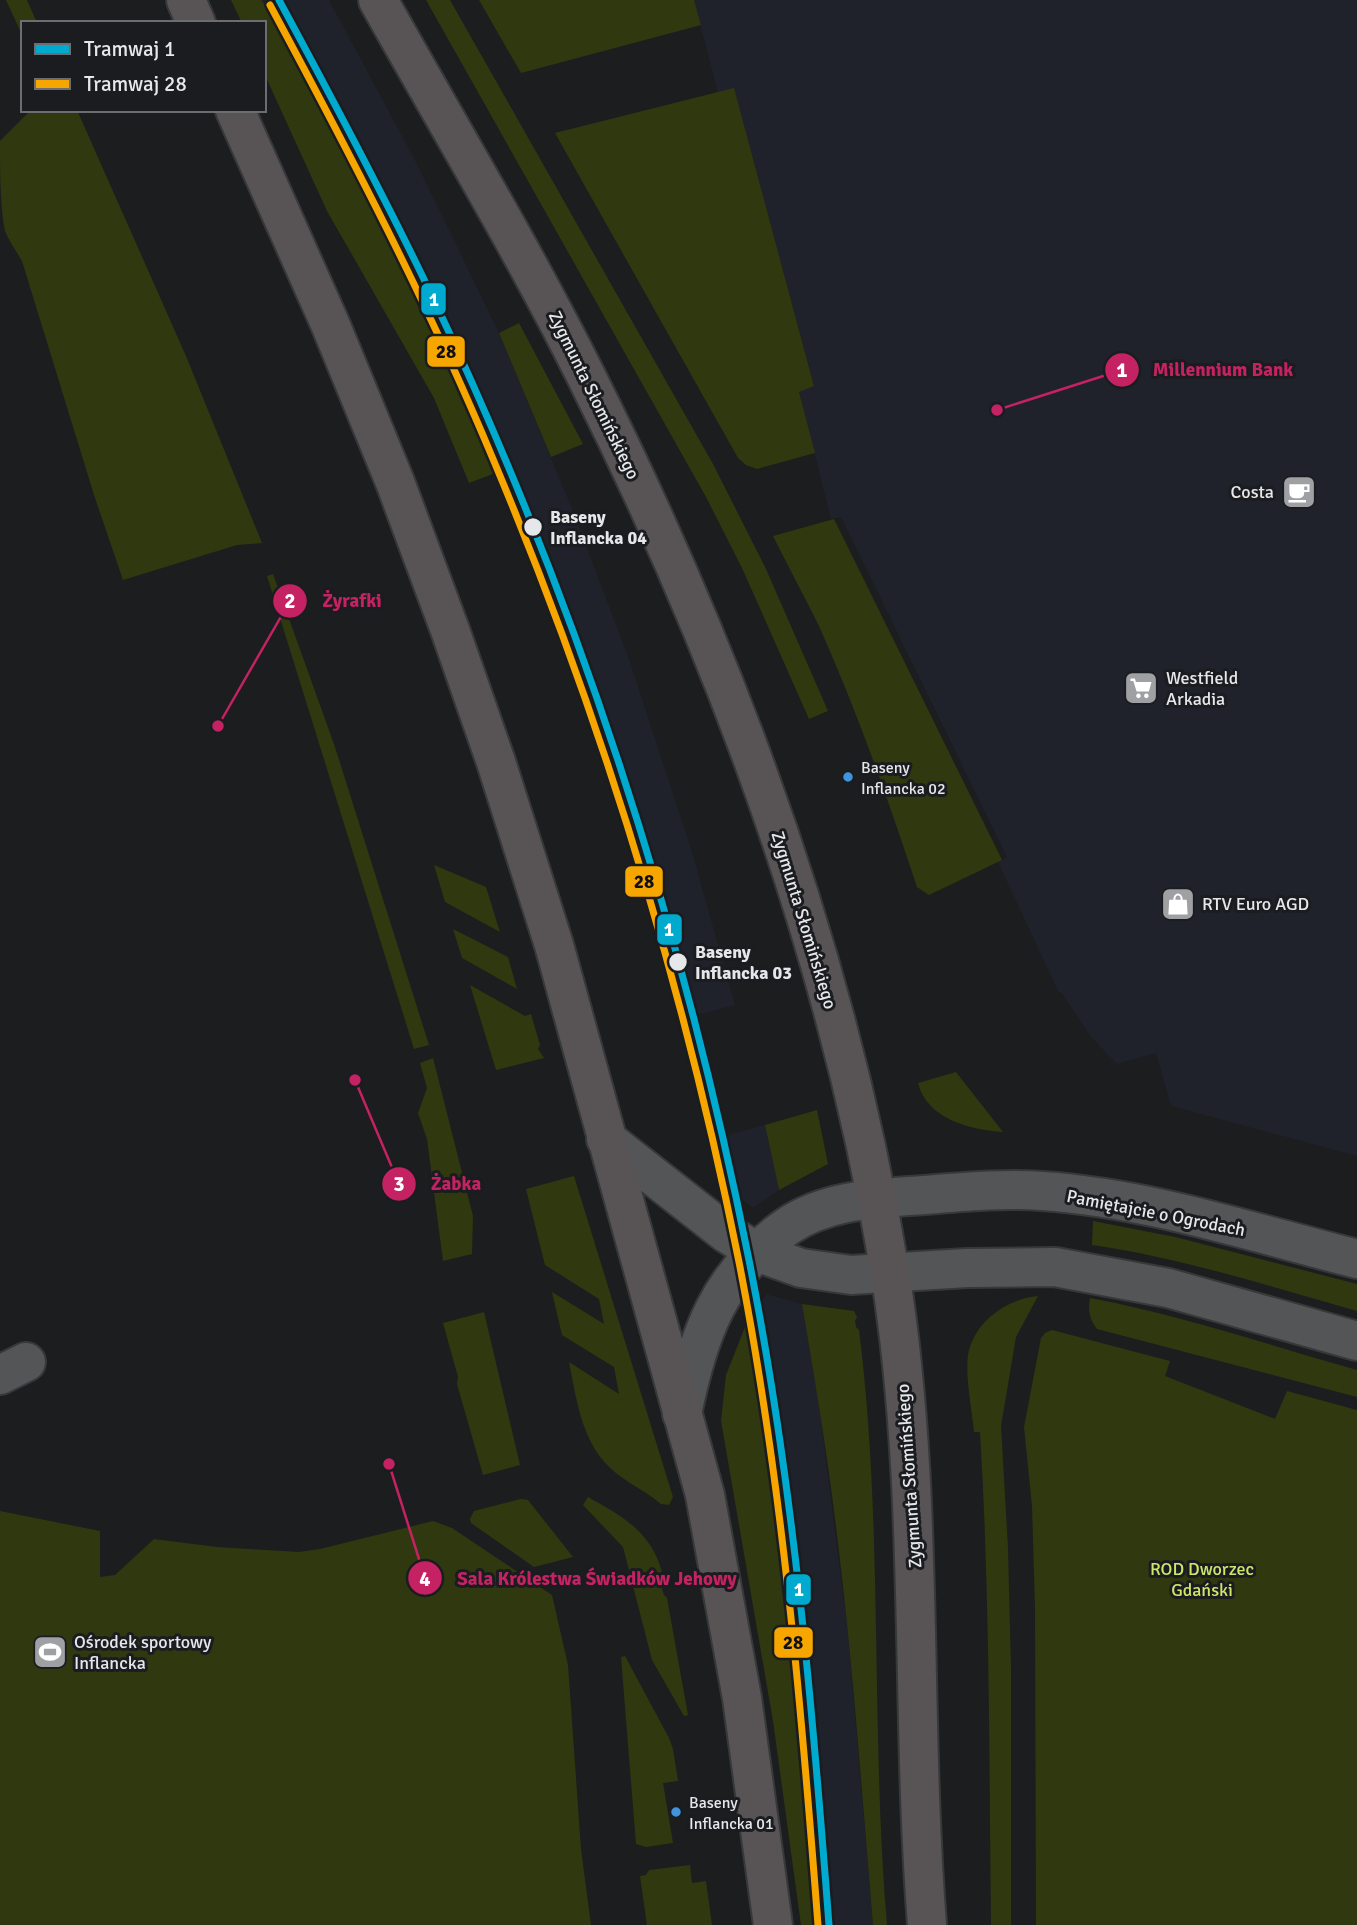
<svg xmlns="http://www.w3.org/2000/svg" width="1357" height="1925" viewBox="0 0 1357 1925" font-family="Signika,sans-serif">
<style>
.built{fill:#1f222a}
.green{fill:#30380f}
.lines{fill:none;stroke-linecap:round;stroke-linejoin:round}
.minor-casing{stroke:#37383a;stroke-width:42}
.major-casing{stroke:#37383a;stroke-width:42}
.minor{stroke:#545557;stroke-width:38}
.major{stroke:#585355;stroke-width:38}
.tram-1-casing{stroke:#1b1c20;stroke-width:12}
.tram-2-casing{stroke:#1b1c20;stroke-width:12}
.tram-1{stroke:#00a9ce;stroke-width:7}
.tram-2{stroke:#f7a600;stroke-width:7}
.stop-dot{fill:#e6e7ea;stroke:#1b1c20;stroke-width:2.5}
.bus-dot{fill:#4094de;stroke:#1b1c20;stroke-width:2.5}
.labels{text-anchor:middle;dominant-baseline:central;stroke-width:6;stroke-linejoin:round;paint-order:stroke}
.bus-label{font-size:16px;fill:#e6e7ea;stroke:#1b1c20;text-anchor:start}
.street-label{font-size:18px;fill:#e6e7ea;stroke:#1b1c20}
.poi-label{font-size:18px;fill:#e6e7ea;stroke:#1b1c20;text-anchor:start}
.stop-label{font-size:18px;font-weight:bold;fill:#e6e7ea;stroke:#1b1c20;text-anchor:start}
.park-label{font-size:18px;fill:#cde868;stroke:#1b1c20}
.leader{fill:none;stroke:#c42262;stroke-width:2.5}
.callout-dot{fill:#c42262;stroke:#1b1c20;stroke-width:2.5}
.mark-label{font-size:21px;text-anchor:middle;font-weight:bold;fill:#fff}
.callout-label{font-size:19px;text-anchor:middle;font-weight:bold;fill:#c42262;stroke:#1b1c20;stroke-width:6;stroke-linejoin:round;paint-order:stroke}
.line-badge{stroke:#1b1c20;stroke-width:2.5}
.badge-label{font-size:19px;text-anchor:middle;font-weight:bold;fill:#fff}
.pale-badge-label{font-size:19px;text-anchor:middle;font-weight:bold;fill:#111}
</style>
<rect width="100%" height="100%" fill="#1c1d1f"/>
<g class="built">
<polygon points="261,0 329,0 417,164 499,333 573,511 629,659 692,852 735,1005 682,1019 639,866 609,768 544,584 500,475 485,454 478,426 433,324 419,305 393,250 386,226 279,24"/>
<polygon points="694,0 1357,0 1357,1156 1171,1106 1156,1053 1117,1064 1092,1038 1061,992 1059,993 998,862 1007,857 841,517 831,519 799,392 814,385 734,89 718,93"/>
<polygon points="765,1125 779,1190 753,1208 721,1182 711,1139"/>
<polygon points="766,1294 802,1304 819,1405 848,1633 873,1925 815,1925 788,1616 783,1594 764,1434 751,1349 745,1327"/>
</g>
<g class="green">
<polygon points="6,0 27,0 37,23 23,23 23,37"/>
<polygon points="231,0 261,0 279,24 386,226 393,250 419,305 433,324 478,427 485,454 498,472 469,483 434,398 327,211 264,73 264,23 242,23"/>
<polygon points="426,0 450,0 713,464 766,569 828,711 809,719 742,568 706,497"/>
<polygon points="479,0 694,0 701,25 521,73"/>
<polygon points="734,88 814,386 799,392 815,453 757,469 746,465 738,458 555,133"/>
<path d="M31,110H77L186,356L262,543L237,545L123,580L94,495L22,261C16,251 9,241 5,231C0,207 0,167 0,141Z"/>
<polygon points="519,323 583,444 551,457 499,333"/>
<path d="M834,519L1002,860L929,895L917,887C888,799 857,711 819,626C804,596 788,566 773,536Z"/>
<polygon points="273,574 335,747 429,1045 414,1049 267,576"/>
<polygon points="434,865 486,887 500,932 445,902"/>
<polygon points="453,929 508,957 517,989 462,958"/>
<polygon points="470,985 525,1016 531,1014 540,1045 538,1049 544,1058 496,1070"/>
<polygon points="433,1058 473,1216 472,1254 443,1261 427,1139 418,1113 427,1088 420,1063"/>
<path d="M956,1072L1003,1132C970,1130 927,1119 918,1083Z"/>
<polygon points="817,1110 828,1164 779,1190 765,1125"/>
<path d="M574,1176L673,1497L669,1505L661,1504C647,1492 631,1485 616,1473C582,1446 577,1402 569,1362L619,1394L614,1367L562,1335L552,1292L604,1324L599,1299L545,1265L526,1189Z"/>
<path d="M1093,1221L1175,1237L1357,1284V1311C1269,1286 1182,1258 1092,1245Z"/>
<path d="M1038,1296L1016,1337L1001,1426L1008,1548L1011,1669V1925H991C989,1760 990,1596 980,1432H974C972,1410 965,1377 968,1355C974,1322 1006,1299 1038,1296Z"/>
<path d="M1090,1298C1181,1315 1268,1345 1357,1370V1397L1097,1329C1089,1319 1088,1310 1090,1298Z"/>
<path d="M802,1304L854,1311L857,1317L855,1321L856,1327L859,1330C884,1528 870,1727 887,1925H873C862,1795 853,1664 837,1535C828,1457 815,1381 802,1304Z"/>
<polygon points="484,1312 520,1465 483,1475 457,1384 458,1377 443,1323"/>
<polygon points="745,1327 751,1349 764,1434 783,1594 788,1616 815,1925 801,1925 773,1721 721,1421 726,1375"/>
<polygon points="1052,1330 1170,1361 1165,1376 1275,1419 1287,1391 1357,1410 1357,1925 1036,1925 1035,1608 1032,1506 1024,1427 1041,1338 1045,1333"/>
<path d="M588,1497C629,1520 656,1535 665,1585L662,1589L664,1595L667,1598L688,1715L684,1716L652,1660L623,1547L583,1505Z"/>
<polygon points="521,1499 528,1500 573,1557 534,1567 471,1523 470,1519 474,1511"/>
<polygon points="0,1511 100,1531 100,1577 115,1575 154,1539 217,1547 299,1552 320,1549 433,1521 452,1528 552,1595 568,1665 581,1849 591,1925 0,1925"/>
<polygon points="625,1656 669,1738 673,1749 678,1781 663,1783 673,1843 646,1847 636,1844 621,1657"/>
<polygon points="690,1865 692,1883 706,1881 712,1925 647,1925 640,1876 646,1875 649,1870"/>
</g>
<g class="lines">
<g class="minor-casing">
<g id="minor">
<polyline points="606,1139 726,1233 757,1252 801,1268 851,1275 967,1268 1055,1267 1168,1288 1357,1341"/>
<polyline points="0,1375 26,1362"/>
<path d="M682,1414C698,1335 718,1275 788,1226C824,1202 867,1199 909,1196C954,1193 997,1188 1042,1191C1149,1198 1254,1233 1357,1259"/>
</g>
</g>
<g class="major-casing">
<g id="major">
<polyline points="186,0 196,23"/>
<path d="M378,0C448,125 522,248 586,376C727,657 839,961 890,1273C925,1489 910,1708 927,1925"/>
<polyline points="235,110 331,326 395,482 450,630 496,762 554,945 705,1495 742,1698 773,1925"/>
</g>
</g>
<use href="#minor" class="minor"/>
<use href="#major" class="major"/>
<g class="tram-1-casing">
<path id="tram-1" d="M279,0C332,98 385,197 433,298C578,603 683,928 749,1260C793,1480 812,1702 829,1925"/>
</g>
<g class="tram-2-casing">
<path id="tram-2" d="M270,5C350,154 428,303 493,459C602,718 684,987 739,1262C782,1481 801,1703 818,1925"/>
</g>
<use href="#tram-1" class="tram-1"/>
<use href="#tram-2" class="tram-2"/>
</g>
<defs>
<g id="cafe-square" transform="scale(1.75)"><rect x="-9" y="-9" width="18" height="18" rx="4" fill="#9fa0a3" stroke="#1b1c20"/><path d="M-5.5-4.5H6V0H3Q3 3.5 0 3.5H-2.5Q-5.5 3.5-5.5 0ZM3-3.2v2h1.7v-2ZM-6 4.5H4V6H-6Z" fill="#fff"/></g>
<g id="supermarket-square" transform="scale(1.75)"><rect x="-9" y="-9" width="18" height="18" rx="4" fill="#9fa0a3" stroke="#1b1c20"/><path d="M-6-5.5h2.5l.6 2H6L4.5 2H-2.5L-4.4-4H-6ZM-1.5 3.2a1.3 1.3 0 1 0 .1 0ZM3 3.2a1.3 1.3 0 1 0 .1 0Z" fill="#fff"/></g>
<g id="shop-square" transform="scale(1.75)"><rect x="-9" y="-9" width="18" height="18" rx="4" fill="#9fa0a3" stroke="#1b1c20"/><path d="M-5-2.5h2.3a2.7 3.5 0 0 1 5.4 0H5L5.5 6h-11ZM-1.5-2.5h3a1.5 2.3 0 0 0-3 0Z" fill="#fff"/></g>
<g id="stadium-square" transform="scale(1.75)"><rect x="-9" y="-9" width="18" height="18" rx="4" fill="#9fa0a3" stroke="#1b1c20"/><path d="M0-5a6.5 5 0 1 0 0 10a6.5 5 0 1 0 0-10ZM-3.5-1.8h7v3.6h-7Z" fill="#fff"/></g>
</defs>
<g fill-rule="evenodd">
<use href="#cafe-square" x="1299" y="492"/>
<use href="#supermarket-square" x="1141" y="688"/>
<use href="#shop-square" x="1178" y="904"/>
<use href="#stadium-square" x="50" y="1652"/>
</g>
<g class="stop-dot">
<circle cx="533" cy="527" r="10"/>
<circle cx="678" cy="962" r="10"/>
</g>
<g class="bus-dot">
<circle cx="848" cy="777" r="6"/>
<circle cx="676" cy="1812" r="6"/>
</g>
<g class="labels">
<g class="bus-label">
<text x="861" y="768">Baseny<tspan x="861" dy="21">Inflancka 02</tspan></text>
<text x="689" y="1803">Baseny<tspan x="689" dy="21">Inflancka 01</tspan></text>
</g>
<g class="street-label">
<text transform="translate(594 395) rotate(64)">Zygmunta Słomińskiego</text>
<text transform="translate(804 920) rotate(73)">Zygmunta Słomińskiego</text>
<text transform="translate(1156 1213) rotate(11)">Pamiętajcie o Ogrodach</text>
<text transform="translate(909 1476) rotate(-94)">Zygmunta Słomińskiego</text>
</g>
<g class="poi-label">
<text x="1274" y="492" text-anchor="end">Costa</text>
<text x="1166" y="678">Westfield<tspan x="1166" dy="21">Arkadia</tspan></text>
<text x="1202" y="904">RTV Euro AGD</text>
<text x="74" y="1642">Ośrodek sportowy<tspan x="74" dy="21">Inflancka</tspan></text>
</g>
<g class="stop-label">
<text x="550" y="517">Baseny<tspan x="550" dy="21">Inflancka 04</tspan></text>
<text x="695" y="952">Baseny<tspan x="695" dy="21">Inflancka 03</tspan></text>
</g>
<g class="park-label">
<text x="1202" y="1569">ROD Dworzec<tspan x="1202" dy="21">Gdański</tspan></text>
</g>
</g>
<path class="leader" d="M997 410L1122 370M218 726L290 601M355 1080L399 1184M389 1464L425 1578"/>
<g class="callout-dot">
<circle cx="997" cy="410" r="7"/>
<circle cx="218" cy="726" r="7"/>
<circle cx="355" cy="1080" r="7"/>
<circle cx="389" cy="1464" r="7"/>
<circle cx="1122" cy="370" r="18"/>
<circle cx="290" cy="601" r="18"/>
<circle cx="399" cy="1184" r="18"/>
<circle cx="425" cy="1578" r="18"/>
</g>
<g class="mark-label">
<text x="1122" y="377">1</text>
<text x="290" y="608">2</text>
<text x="399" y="1191">3</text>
<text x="425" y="1586">4</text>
</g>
<g class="callout-label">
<text x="1223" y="376">Millennium Bank</text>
<text x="352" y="607">Żyrafki</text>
<text x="456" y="1190">Żabka</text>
<text x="597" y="1585">Sala Królestwa Świadków Jehowy</text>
</g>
<g class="line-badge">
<rect x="420" y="282" width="27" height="34" rx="7" fill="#00a9ce"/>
<rect x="426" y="335" width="40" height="33" rx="7" fill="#f7a600"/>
<rect x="624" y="865" width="40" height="33" rx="7" fill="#f7a600"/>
<rect x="656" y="913" width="27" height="33" rx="7" fill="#00a9ce"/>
<rect x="785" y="1573" width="27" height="33" rx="7" fill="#00a9ce"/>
<rect x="773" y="1626" width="41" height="33" rx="7" fill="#f7a600"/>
</g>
<g class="badge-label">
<text x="434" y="306">1</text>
<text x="669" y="936">1</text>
<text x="799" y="1596">1</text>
</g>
<g class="pale-badge-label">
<text x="446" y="358">28</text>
<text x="644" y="888">28</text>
<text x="793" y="1649">28</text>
</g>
<rect x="21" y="21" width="245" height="91" fill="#1b1c20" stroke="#6c6d71" stroke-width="2"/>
<rect x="35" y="44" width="35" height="10" fill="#00a9ce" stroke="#6c6d71" stroke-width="2"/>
<text x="84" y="56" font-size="21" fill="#e6e7ea">Tramwaj 1</text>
<rect x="35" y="79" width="35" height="10" fill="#f7a600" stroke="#6c6d71" stroke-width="2"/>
<text x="84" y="91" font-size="21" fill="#e6e7ea">Tramwaj 28</text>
</svg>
